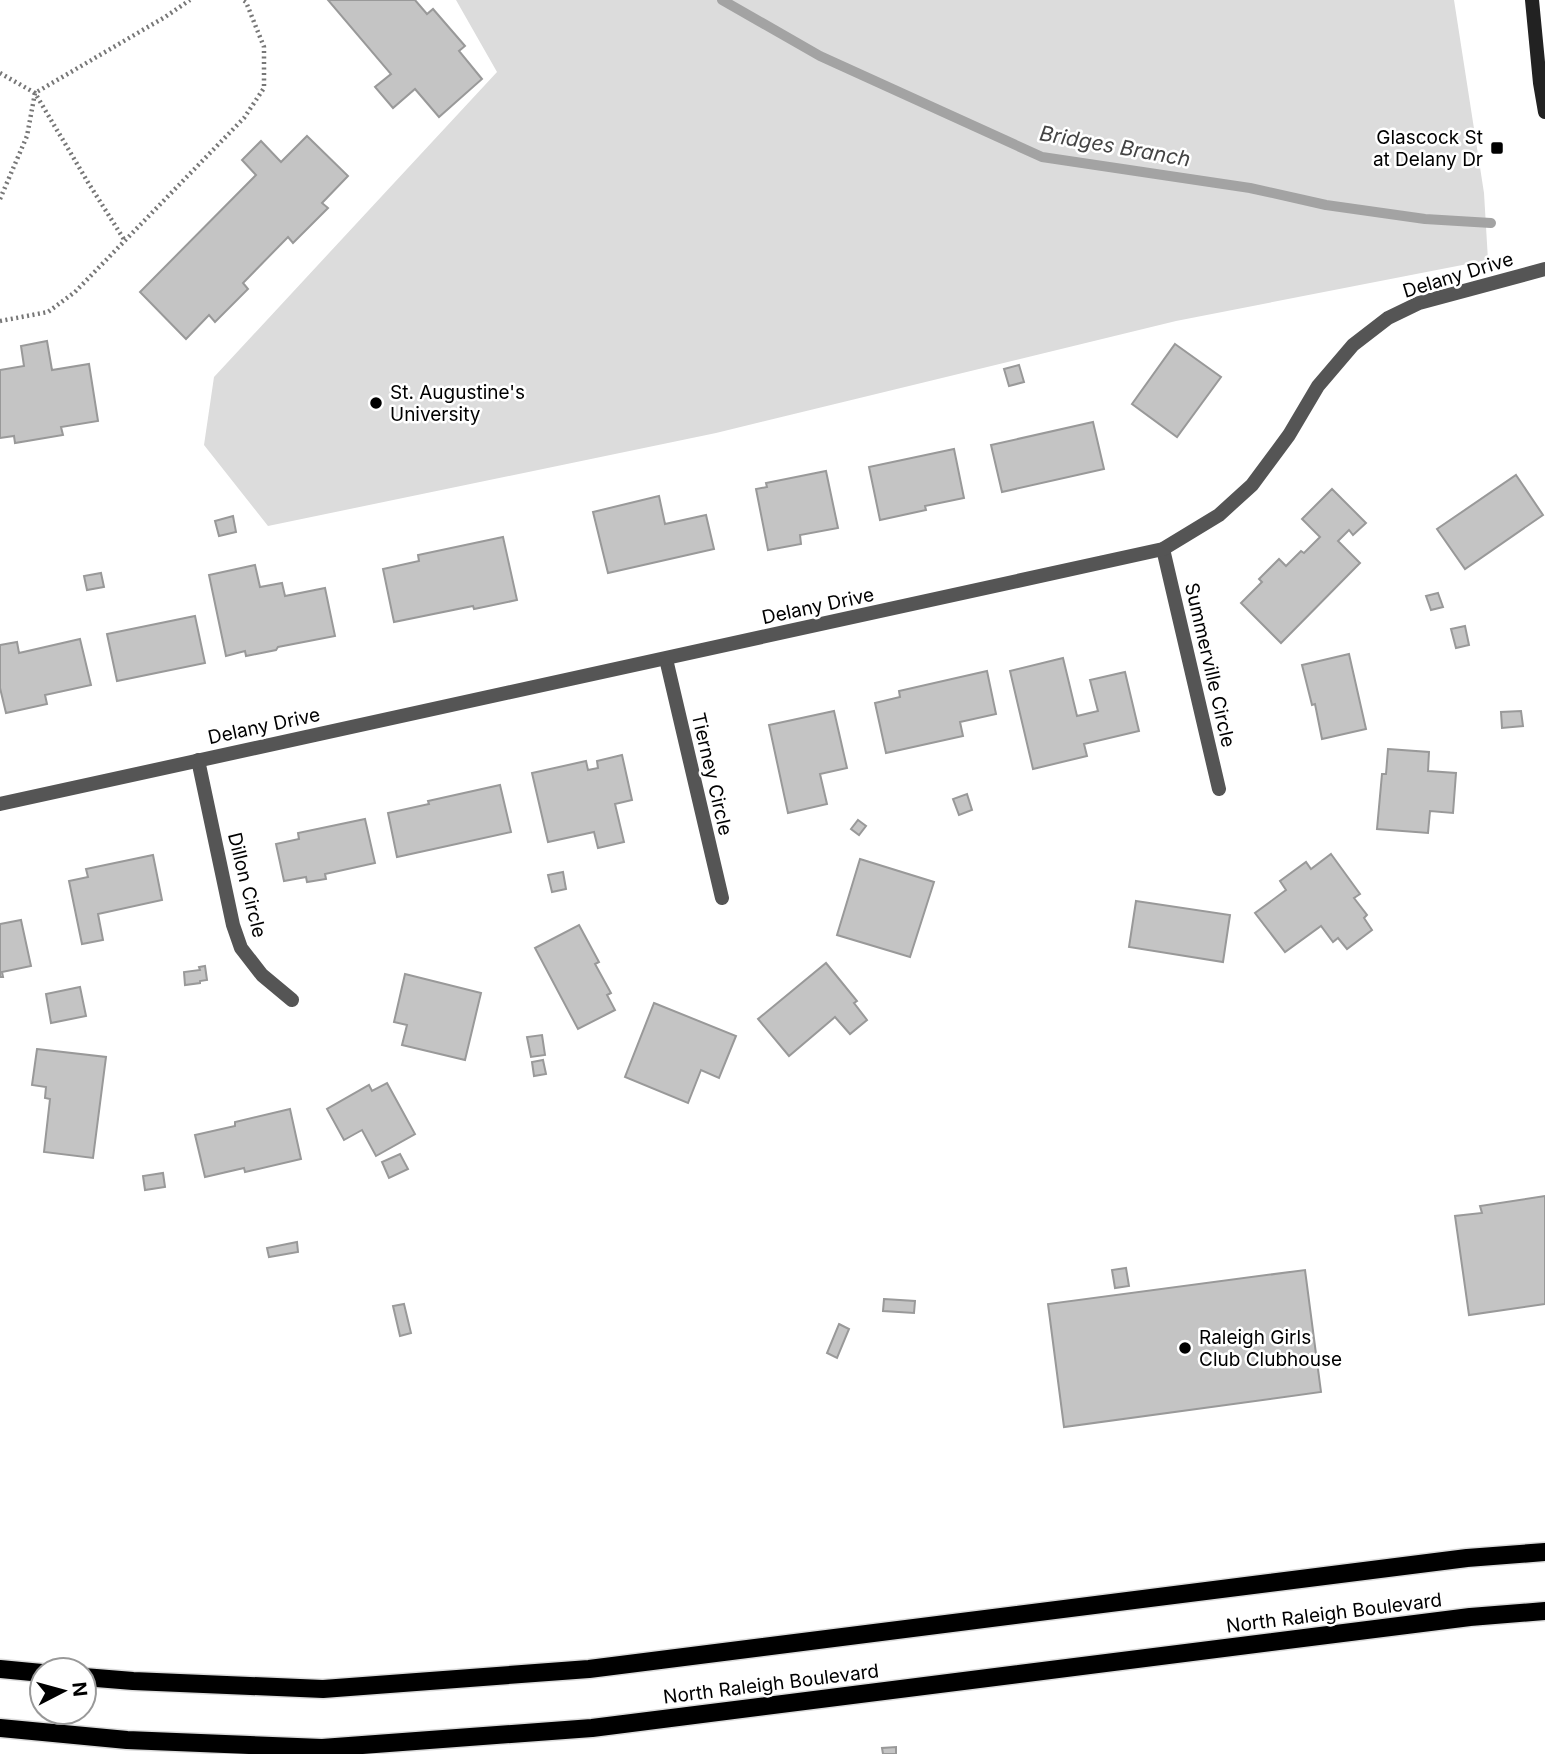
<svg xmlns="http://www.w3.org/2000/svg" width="1545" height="1754" viewBox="0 0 1545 1754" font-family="Inter,sans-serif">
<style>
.green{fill:#dcdcdc}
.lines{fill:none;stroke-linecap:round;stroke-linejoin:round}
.stream{stroke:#a3a3a3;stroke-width:10}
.building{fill:#c4c4c4;stroke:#999;stroke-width:2}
.primary-casing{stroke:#dbdbdb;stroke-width:21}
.path{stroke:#777;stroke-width:4.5;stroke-dasharray:2 3.5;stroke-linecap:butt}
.street{stroke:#555;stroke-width:14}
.secondary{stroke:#222;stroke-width:14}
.primary{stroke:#000;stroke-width:18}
.poi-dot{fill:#000;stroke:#fff;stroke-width:2.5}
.labels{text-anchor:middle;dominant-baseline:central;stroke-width:5;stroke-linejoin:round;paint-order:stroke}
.poi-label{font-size:19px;fill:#000;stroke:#fff;text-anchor:start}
.street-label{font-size:19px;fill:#000;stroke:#fff}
.water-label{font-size:21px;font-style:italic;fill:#444;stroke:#fff}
</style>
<rect width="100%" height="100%" fill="#fff"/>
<polygon class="green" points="456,0 1454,0 1484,193 1488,260 1176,321 716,433 268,526 204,445 214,377 497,72"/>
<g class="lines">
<polyline class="stream" points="722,0 820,56 1042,157 1250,188 1326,205 1425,219 1491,223"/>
</g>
<g class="building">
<polygon points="328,0 415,0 427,14 433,9 465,46 459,51 482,79 439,117 415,89 393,108 375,87 391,74"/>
<polygon points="307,136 348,176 322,203 328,208 293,243 288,237 243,283 248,289 215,322 209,315 186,339 140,292 256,175 242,160 261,141 281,162"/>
<polygon points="47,341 52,370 89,364 98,421 61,427 63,435 15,443 14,436 0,438 0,370 24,366 21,346"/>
<polygon points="1175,344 1221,377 1177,437 1132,404"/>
<polygon points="1019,365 1024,382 1009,386 1004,369"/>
<polygon points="1093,422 1104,469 1002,492 991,445"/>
<polygon points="954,449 964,498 925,506 926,510 880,520 869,467"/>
<polygon points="826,471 838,528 800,535 801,544 768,550 756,489 767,487 766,483"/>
<polygon points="1516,475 1543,515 1465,569 1437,529"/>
<polygon points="1332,489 1366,523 1353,535 1349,530 1338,541 1360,563 1281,643 1241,603 1262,582 1259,579 1279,559 1286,566 1301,551 1304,553 1320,537 1302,519"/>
<polygon points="659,496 665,524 706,515 714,549 608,573 593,512"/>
<polygon points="233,516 236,532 219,536 215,521"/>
<polygon points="503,537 517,600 474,609 473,606 394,622 383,569 419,561 418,555"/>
<polygon points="255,565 260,587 282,583 285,596 325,588 335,636 278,647 276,650 246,656 245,651 226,656 209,575"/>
<polygon points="101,573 104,587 87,590 84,576"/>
<polygon points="1438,593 1443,607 1431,610 1426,596"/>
<polygon points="195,616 205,663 117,681 107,634"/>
<polygon points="1465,626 1469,645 1456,648 1451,629"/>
<polygon points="80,639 91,685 45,695 47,704 6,713 0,688 0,645 17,642 19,653"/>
<polygon points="1349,654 1366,729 1322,739 1315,704 1312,705 1302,665"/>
<polygon points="1063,658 1077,716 1098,711 1090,680 1125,672 1139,731 1084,744 1087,756 1033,769 1010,671"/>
<polygon points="987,671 996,714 960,722 963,736 886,753 875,703 900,697 899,691"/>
<polygon points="834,711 847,768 820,774 827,804 788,813 769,725"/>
<polygon points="1521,711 1523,726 1502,728 1501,712"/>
<polygon points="1388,749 1429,752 1428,771 1456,773 1453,813 1430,811 1428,833 1377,829 1382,774 1386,774"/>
<polygon points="622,755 632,800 615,804 624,842 598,848 594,832 548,842 532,773 586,761 588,770 598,768 597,761"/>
<polygon points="500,785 511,832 397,857 388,813 429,804 428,801"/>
<polygon points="967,794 972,810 959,815 953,799"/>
<polygon points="365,819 375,863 325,874 326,879 307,882 306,877 284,881 276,844 299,839 298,833"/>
<polygon points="858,820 866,826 859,835 851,829"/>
<polygon points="1331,854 1360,894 1354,898 1367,915 1364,918 1372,930 1347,949 1338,938 1333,942 1321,926 1285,952 1255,913 1286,890 1280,881 1306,862 1311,869"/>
<polygon points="153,855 162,900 98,914 103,940 82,944 69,881 88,877 86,869"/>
<polygon points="860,859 934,882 910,957 837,935"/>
<polygon points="563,872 566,889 552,892 548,875"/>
<polygon points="1136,901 1230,915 1223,962 1129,947"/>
<polygon points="21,920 31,966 2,972 3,977 0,977 0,924"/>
<polygon points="579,925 599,962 595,964 611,993 607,995 615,1010 578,1029 535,948"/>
<polygon points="826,963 857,1001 854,1003 867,1020 850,1034 835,1017 789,1056 758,1019"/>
<polygon points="205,966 207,980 200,981 200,983 185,985 184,972 200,970 199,967"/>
<polygon points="405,974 481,993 465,1060 402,1045 407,1025 394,1022"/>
<polygon points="80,987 86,1016 51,1023 46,994"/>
<polygon points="654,1003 736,1036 719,1078 701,1070 688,1103 625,1077"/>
<polygon points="542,1035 545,1055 531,1057 527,1037"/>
<polygon points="37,1049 106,1057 93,1158 44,1152 50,1099 45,1098 46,1087 32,1085"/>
<polygon points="543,1060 546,1074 534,1076 532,1062"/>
<polygon points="387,1083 415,1134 376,1156 362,1130 344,1140 327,1109 369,1085 372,1091"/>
<polygon points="290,1109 301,1159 245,1172 244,1168 205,1177 195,1135 235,1126 235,1122"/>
<polygon points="400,1154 408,1169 389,1178 382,1162"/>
<polygon points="163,1173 165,1187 145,1190 143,1176"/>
<polygon points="1545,1196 1545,1304 1469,1315 1455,1216 1482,1213 1480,1206"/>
<polygon points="297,1242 298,1252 269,1257 267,1248"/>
<polygon points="1126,1268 1129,1286 1115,1288 1112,1270"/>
<polygon points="1305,1270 1321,1392 1064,1427 1048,1304"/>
<polygon points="884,1299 915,1301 914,1313 883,1311"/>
<polygon points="404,1304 411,1333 400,1336 393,1306"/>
<polygon points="839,1324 849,1329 837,1358 827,1353"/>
<polygon points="896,1747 896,1754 883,1754 882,1748"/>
</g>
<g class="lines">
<g class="primary-casing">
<g id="primary">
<polyline points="0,1669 42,1673"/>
<polyline points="84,1677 133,1681 323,1689 589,1669 1467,1558 1545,1552"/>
<polyline points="0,1728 127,1740 322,1748 592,1728 1470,1617 1545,1611"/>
</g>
</g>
<g class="path">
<polyline points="0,73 35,93 89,184 125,241"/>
<polyline points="0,199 27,136 35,93 165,17 190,0"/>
<polyline points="0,321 48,312 75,292 244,118 264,88 264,47 246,2 243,0"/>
</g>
<g class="street">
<polyline points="1163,549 1219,789"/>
<polyline points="666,659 722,898"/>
<polyline points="198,760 233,925 241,948 262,975 292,1000"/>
<polyline points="0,804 1163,549 1219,515 1252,485 1289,435 1318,386 1353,345 1388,318 1419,303 1545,269"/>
</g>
<polyline class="secondary" points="1532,0 1540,83 1545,112"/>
<use href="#primary" class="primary"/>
</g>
<g class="poi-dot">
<rect x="1490" y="141" width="14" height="14" rx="3.5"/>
<circle cx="376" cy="403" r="7"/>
<circle cx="1185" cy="1348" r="7"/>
</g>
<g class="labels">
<g class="poi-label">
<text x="1483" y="137" text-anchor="end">Glascock St<tspan x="1483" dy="22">at Delany Dr</tspan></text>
<text x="390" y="392">St. Augustine's<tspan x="390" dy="22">University</tspan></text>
<text x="1199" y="1337">Raleigh Girls<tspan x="1199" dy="22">Club Clubhouse</tspan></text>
</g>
<g class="street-label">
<text transform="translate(1458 275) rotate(-17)">Delany Drive</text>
<text transform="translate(818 606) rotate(-12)">Delany Drive</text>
<text transform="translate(1210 665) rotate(77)">Summerville Circle</text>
<text transform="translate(264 726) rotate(-12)">Delany Drive</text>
<text transform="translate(712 774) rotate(77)">Tierney Circle</text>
<text transform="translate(247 885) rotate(76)">Dillon Circle</text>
<text transform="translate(1334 1613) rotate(-7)">North Raleigh Boulevard</text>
<text transform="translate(771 1684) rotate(-7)">North Raleigh Boulevard</text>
</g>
<g class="water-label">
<text transform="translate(1115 146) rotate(10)">Bridges Branch</text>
</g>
</g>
<g transform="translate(63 1691) rotate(84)"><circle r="33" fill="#ffffff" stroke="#999999" stroke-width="2"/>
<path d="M0-5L12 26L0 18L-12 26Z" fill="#000000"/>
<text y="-10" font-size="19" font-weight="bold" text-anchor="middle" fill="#000000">N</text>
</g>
</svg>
